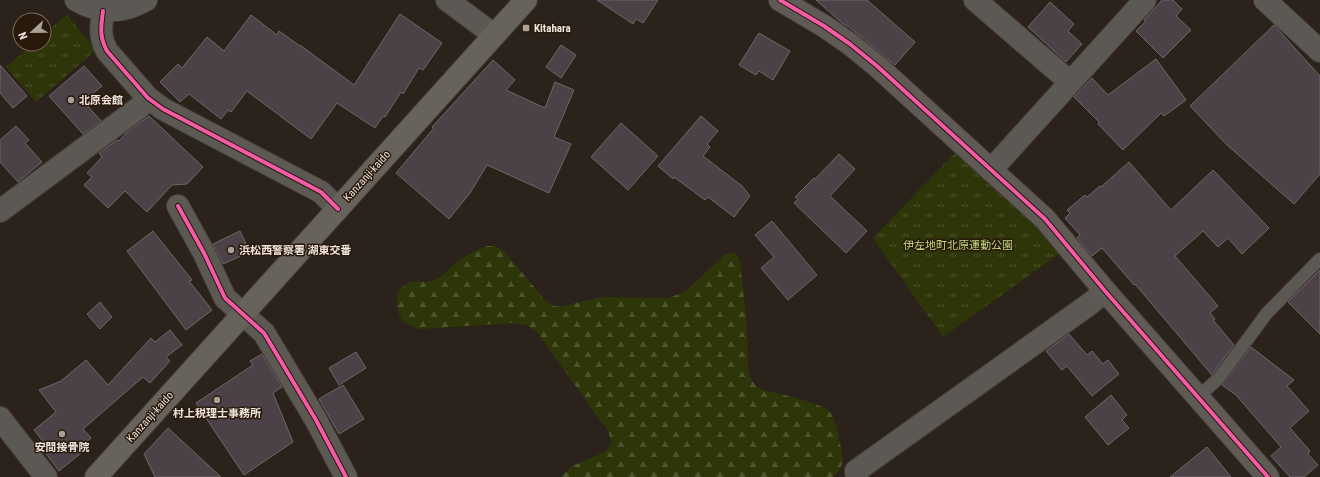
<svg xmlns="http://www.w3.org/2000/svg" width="1320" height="477" viewBox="0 0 1320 477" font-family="'Roboto Condensed','Noto Sans JP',sans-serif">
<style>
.forest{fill:url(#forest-firs)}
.park{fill:url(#park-tufts)}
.building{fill:#4b4147;stroke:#6d6767}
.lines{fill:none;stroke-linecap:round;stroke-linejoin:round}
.lane-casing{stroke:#453e38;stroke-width:14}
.street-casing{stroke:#453e38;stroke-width:24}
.secondary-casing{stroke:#453e38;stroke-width:24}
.primary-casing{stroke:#453e38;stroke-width:24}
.lane{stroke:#5c5955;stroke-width:12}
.street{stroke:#5c5955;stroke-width:22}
.secondary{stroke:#605a56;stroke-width:22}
.primary{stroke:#67625c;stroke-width:22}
.cycleway-casing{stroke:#28190a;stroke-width:6}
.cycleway{stroke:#f35aa7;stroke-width:4}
.poi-dot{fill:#aba198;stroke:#28190a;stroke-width:1.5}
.labels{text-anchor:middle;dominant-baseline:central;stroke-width:3;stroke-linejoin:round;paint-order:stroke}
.poi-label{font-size:11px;font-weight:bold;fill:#f0e5dc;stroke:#28190a;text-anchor:start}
.street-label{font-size:11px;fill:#f0e5dc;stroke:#28190a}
.park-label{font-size:11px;fill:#bfd67d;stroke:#28190a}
</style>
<defs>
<pattern id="forest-firs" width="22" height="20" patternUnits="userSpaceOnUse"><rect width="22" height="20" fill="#2e3609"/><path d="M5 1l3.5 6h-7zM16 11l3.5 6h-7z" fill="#4d532c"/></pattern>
<pattern id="park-tufts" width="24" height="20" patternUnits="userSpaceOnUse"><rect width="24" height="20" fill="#2e3609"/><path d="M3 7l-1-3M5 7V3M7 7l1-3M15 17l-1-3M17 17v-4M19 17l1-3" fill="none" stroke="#4d532c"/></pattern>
</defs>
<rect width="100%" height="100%" fill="#2b231b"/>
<path class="forest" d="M486,246H495L503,250L545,300L553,306H563L602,297L667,298L677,295L688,289L726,254L733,252L737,255L740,261L747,329L748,368L750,378L756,386L763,390C776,393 823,403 830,412C837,423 838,436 841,448C844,460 843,470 832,477H561L572,466L605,452L612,443L608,431L537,332L527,325L513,323L421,329C398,324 397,314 397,292C414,273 420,287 437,279C445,275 451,267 458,261C467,255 476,251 486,246Z"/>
<g class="park">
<polygon points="67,15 96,50 36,102 6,67 33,44 44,44 44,34"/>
<polygon points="955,153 1037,228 1059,254 943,337 873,238"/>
</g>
<g class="building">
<polygon points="597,0 658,0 643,23 636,19 633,24"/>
<polygon points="816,0 867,0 915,42 895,65 849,27 843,24"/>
<polygon points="1162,0 1173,0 1182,9 1176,16 1191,30 1163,58 1136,31 1146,21 1144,20"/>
<polygon points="1050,2 1074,24 1068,31 1082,44 1066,62 1028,27"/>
<polygon points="400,14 442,43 423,70 419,68 403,94 401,92 385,117 383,116 375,128 337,103 311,139 247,91 231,112 228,110 221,119 189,94 180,102 160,82 178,64 182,68 207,37 224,51 251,15 277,35 279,31 300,46 300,45 354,85"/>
<polygon points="1274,25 1320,76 1320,174 1294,204 1227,145 1190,106"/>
<polygon points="759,33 790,51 773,80 759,71 756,75 739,65"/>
<polygon points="561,45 576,55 561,78 546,67"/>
<polygon points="1156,59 1186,100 1164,116 1161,113 1123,150 1098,124 1099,122 1074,97 1092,78 1108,95"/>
<polygon points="493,60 515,80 506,90 545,108 555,82 574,90 554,137 571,144 549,193 487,165 470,193 449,219 396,173 434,128 432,127"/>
<polygon points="0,65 27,96 13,108 0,93"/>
<polygon points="84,66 102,86 91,95 93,97 85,103 101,121 83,134 49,96"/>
<polygon points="149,116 203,167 187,184 172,185 147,212 125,191 108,208 84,185 92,177 87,173 102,157 99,153 117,140 119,141 127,132"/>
<polygon points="701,116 718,131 707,144 710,147 703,156 742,186 750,196 734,217 708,197 705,200 674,177 673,179 658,166"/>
<polygon points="621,123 658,156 628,190 591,157"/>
<polygon points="16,126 29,140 25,143 42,162 18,182 0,162 0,140"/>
<polygon points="839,154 855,169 830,196 867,231 846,253 794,203 798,199 795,197 814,178 815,179"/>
<polygon points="1129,162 1171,210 1213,170 1269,228 1242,254 1228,238 1218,247 1203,231 1175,256 1218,306 1210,313 1215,319 1213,320 1234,345 1212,375 1135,284 1134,285 1102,248 1092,256 1077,238 1080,235 1065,218 1070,213 1067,210 1085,195 1087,197 1100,186 1101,187"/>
<polygon points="772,221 817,275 788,300 761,268 774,257 755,235"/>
<polygon points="153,231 192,280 189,281 212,310 186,330 127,251"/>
<polygon points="240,231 250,252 223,264 213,244"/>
<polygon points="1320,270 1320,334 1288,302"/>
<polygon points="100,302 112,317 100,329 87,314"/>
<polygon points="170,330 182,345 166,357 170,361 150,383 143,377 83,429 91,438 77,449 81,453 59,471 41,447 45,444 34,430 56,412 39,390 61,381 86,360 108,385 151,338 155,342"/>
<polygon points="1069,334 1087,355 1092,351 1103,364 1108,360 1119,374 1092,396 1067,366 1062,370 1046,351"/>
<polygon points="1251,347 1294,380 1287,386 1309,411 1290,428 1310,451 1308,454 1318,465 1304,477 1290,477 1271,456 1281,447 1236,395 1222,385"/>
<polygon points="356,352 366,368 339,385 329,368"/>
<polygon points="262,354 282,387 273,393 293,442 244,475 196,403 253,365 250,361"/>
<polygon points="343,385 364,419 339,434 319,399"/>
<polygon points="1111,395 1127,415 1122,420 1129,428 1108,445 1085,417"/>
<polygon points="168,428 221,477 155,477 144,454"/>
<polygon points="1207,447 1231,477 1170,477"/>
</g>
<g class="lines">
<g class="lane-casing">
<polyline id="lane" points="1198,397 1219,378 1267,313 1320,259"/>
</g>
<g class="street-casing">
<g id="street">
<path d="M76,0C100,14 122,14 146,0"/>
<polyline points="447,0 494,35"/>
<polyline points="975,0 1070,82"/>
<polyline points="1265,0 1320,51"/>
<path d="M103,11C101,27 99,36 107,51L148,98L163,109L321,192L338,209"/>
<polyline points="991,170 1145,0"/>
<polyline points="178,206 204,253 225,298 264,333 316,420 346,477"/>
<polyline points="0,211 140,107 148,98"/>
<polyline points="0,418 46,477"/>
<polyline points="857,477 856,471 1091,303 1105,291"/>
</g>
</g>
<g class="secondary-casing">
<polyline id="secondary" points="780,0 824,26 850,44 877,66 1045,219 1105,291 1268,477"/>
</g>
<g class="primary-casing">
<polyline id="primary" points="96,477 526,0"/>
</g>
<use href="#lane" class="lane"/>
<use href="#street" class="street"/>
<use href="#secondary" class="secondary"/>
<use href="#primary" class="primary"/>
<g class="cycleway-casing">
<g id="cycleway">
<polyline points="780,0 824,26 850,44 877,66 1045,219 1105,291 1268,477"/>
<path d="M103,11C101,27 99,36 107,51L148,98L163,109L321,192L338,209"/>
<polyline points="178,206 204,253 225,298 264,333 316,420 346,477"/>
</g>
</g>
<use href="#cycleway" class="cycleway"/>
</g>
<g class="poi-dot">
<rect x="522" y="24" width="8" height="8" rx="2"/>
<circle cx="71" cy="100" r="4"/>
<circle cx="231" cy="250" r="4"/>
<circle cx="217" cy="400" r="4"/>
<circle cx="62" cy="434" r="4"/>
</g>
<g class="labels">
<g class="poi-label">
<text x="534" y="28">Kitahara</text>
<text x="79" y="100">北原会館</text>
<text x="239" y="250">浜松西警察署 湖東交番</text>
<text x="217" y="413" text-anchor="middle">村上税理士事務所</text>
<text x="62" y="447" text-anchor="middle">安間接骨院</text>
</g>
<g class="street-label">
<text transform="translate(367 176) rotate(-48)">Kanzanji-kaido</text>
<text transform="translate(150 417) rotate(-48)">Kanzanji-kaido</text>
</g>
<g class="park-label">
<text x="958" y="245">伊左地町北原運動公園</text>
</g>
</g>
<g transform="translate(32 32) rotate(248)"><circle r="19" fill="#28190a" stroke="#786b5e"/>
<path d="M0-3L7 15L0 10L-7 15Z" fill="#aba198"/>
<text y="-6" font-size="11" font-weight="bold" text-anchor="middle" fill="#f0e5dc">N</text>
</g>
</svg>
